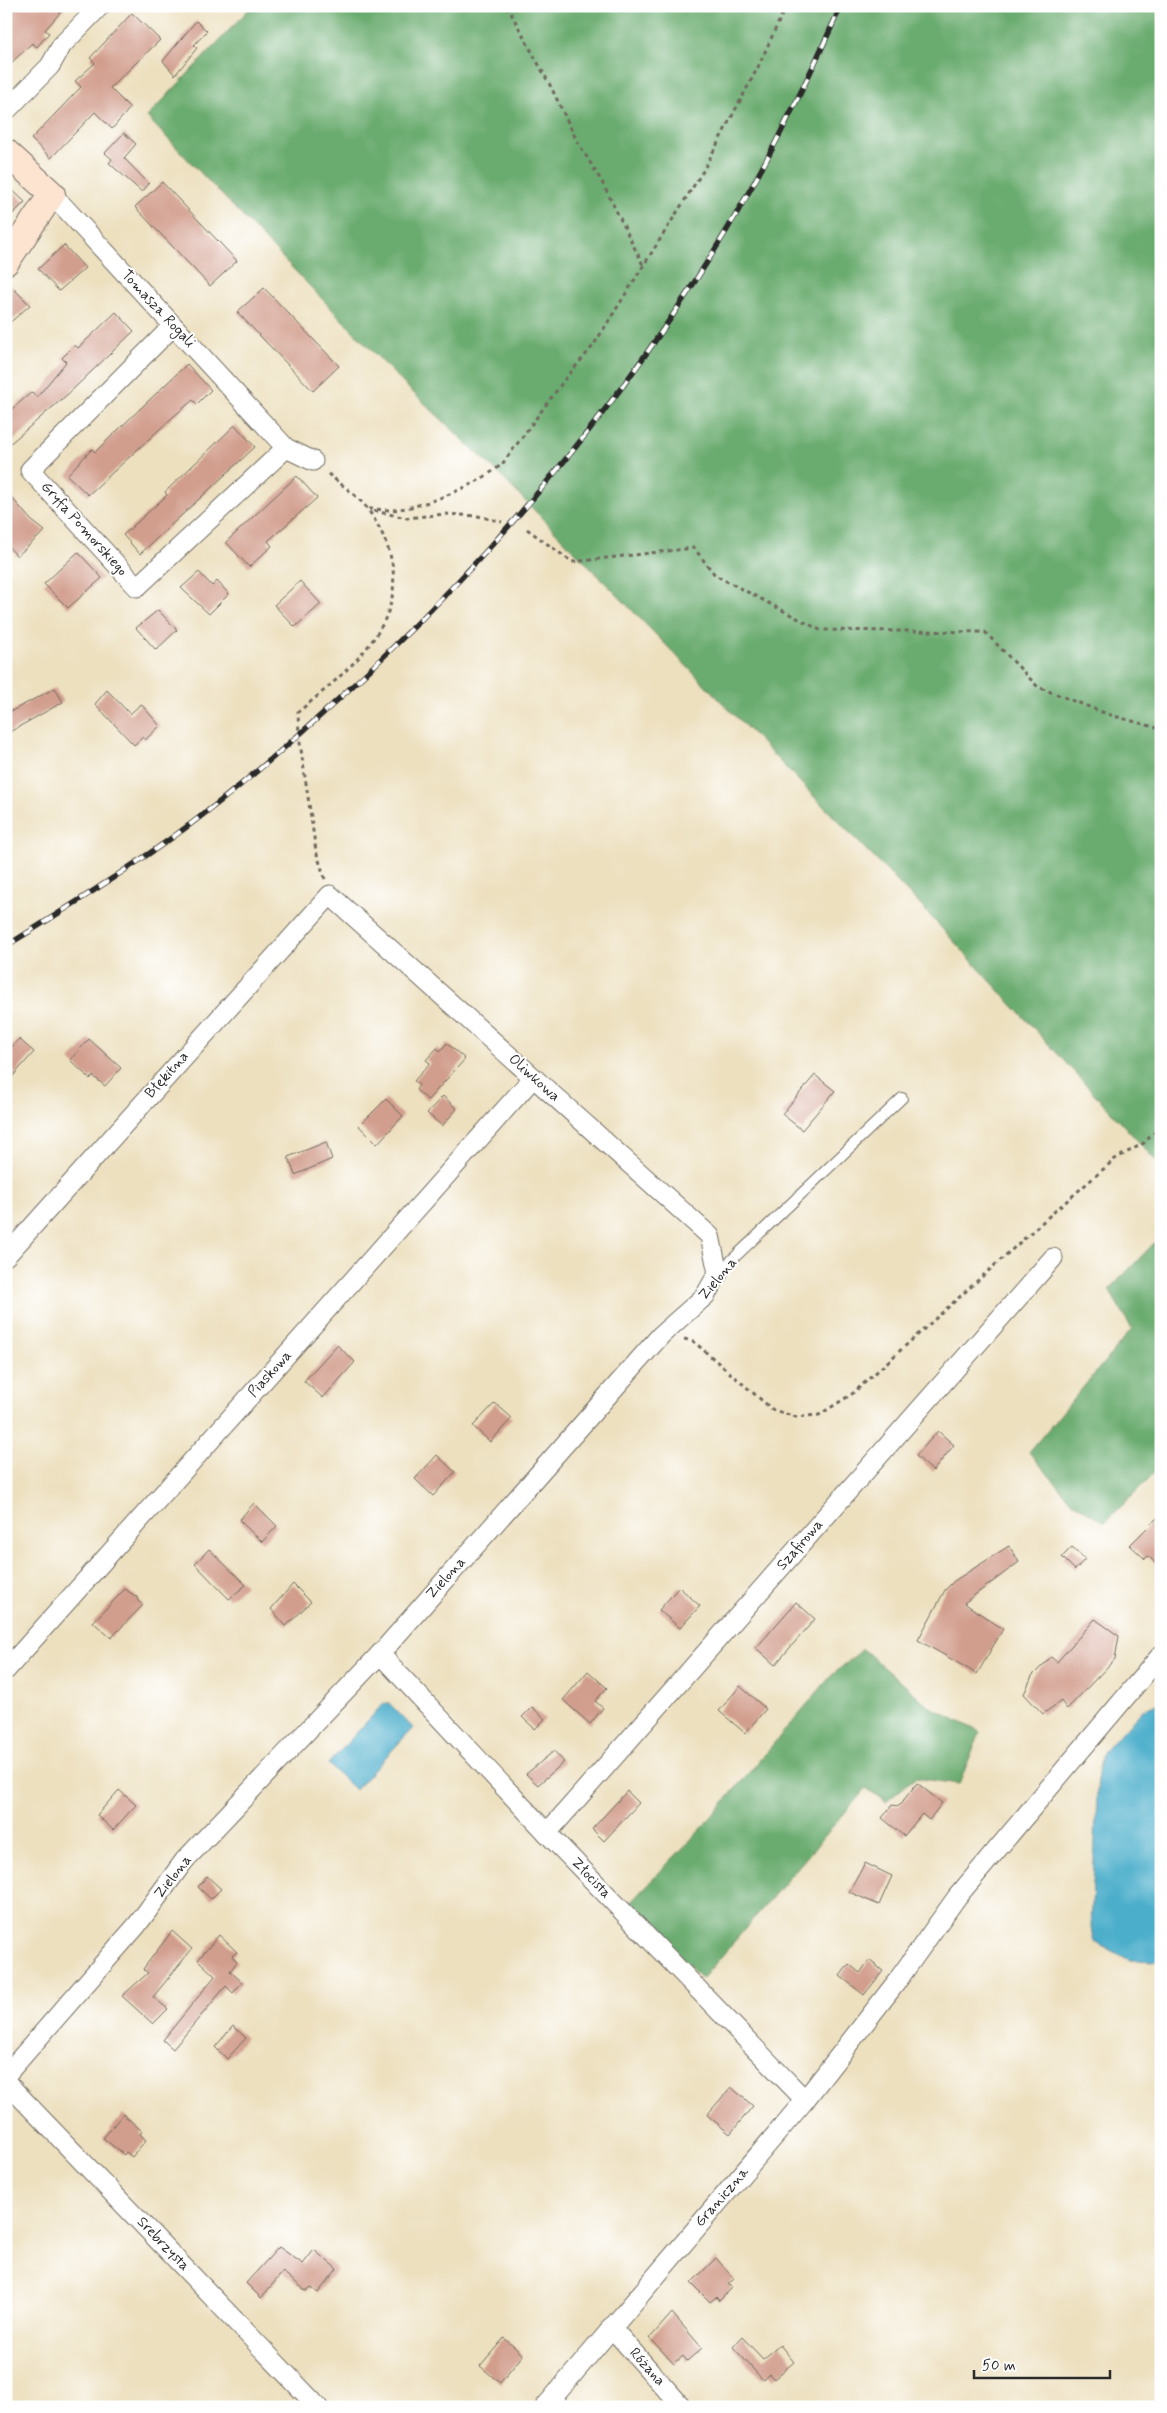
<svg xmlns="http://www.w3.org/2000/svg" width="1167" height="2413" viewBox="0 0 1167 2413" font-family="Mynerve,sans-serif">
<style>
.forest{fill:#6aac6f;stroke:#4a6c4d}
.water{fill:#4caecb;stroke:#3c6c7b}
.building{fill:#d19d8c}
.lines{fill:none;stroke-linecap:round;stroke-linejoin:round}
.lane-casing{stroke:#6f6a5f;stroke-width:12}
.street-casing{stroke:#6f6a5f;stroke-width:21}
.secondary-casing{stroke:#6f6a5f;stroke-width:28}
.path{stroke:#6f6a5f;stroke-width:3;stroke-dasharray:4 4;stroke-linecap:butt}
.lane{stroke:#fff;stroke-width:10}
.street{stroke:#fff;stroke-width:19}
.secondary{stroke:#fde4d1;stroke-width:26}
.rail-casing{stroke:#2b2b2b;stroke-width:5.5}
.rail{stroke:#fff;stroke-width:4;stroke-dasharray:11;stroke-linecap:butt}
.labels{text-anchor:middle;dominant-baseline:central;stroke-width:4;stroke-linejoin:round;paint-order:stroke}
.street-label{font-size:15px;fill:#2b2b2b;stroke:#fff}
</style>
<rect width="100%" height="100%" fill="#fff"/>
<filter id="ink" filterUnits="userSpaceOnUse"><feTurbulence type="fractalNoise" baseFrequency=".02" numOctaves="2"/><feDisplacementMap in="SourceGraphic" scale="10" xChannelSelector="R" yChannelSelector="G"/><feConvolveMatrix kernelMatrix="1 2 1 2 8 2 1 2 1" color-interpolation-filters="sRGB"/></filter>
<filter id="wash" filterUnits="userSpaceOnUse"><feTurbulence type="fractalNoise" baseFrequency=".0096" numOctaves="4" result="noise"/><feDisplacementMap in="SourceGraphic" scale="20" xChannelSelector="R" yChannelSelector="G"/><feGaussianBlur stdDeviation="1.12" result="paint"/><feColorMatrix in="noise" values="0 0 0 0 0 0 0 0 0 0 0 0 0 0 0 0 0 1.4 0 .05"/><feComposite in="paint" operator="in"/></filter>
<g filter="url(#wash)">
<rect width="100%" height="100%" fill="#ede0bf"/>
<g class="forest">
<polygon points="252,6 1161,6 1161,1166 924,909 494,469 405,385 147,117"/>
<polygon points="1161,1236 1161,1466 1105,1523 1070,1500 1029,1452 1132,1329 1109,1290"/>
<polygon points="863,1649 930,1707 980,1732 959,1784 915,1778 886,1802 866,1788 702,1979 629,1904 702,1828 831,1676"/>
</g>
<g class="water">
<polygon points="1161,1702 1161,1961 1130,1960 1094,1942 1091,1928 1098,1772 1103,1752 1143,1710"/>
<polygon points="383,1704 390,1704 413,1728 355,1790 328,1764"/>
</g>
<g id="blocks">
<g class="building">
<polygon points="6,6 66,6 45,30 49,33 37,47 32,43 6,68"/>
<polygon points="132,13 160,40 110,88 130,108 112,129 95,112 51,158 31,139 81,87 75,81 95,63 90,58"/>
<polygon points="196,21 207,31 194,45 197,48 175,75 163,61"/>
<polygon points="124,133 136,144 124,158 149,184 142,192 109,163 112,159 105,153"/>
<polygon points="162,182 237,261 210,286 135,207"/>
<polygon points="6,184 25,202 6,221"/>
<polygon points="64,245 85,268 59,291 38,269"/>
<polygon points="6,281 30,305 6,326"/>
<polygon points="264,288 339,366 313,391 237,312"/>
<polygon points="116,312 134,331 68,394 6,447 6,414 32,392 37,397 66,362 62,358 75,345 78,348"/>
<polygon points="187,364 211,390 197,404 193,400 173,417 88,495 67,475 92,449 95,452"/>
<polygon points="235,425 255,447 140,554 123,535 167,495 165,492"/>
<polygon points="297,476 317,498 268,541 272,546 249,567 226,542"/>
<polygon points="6,491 31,520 45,531 17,556 6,544"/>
<polygon points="78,552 102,578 68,608 44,584"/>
<polygon points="199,572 212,586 217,581 229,594 209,614 181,588"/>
<polygon points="300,581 321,604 295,627 274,605"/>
<polygon points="158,610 177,630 156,650 136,628"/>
<polygon points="55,688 63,702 6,734 6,714"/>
<polygon points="107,690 130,714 141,704 160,726 145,740 143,737 134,745 95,704"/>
<polygon points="19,1039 34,1052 6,1084 6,1053"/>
<polygon points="89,1039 121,1068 105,1086 93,1076 90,1079 70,1060"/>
<polygon points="447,1043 465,1059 428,1100 416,1090 419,1085 414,1081 430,1063 426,1060 437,1048 440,1051"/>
<polygon points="815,1075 835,1091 802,1130 782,1114"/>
<polygon points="443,1096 457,1109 442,1126 427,1113"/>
<polygon points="386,1099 403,1116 377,1144 359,1126"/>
<polygon points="326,1142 332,1159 295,1175 288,1157"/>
<polygon points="337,1345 355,1362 323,1398 304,1381"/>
<polygon points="495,1403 512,1418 490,1442 473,1426"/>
<polygon points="938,1431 954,1445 933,1471 916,1456"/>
<polygon points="437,1455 455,1472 433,1496 415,1479"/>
<polygon points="254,1503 277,1526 262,1542 239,1520"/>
<polygon points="1161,1514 1161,1568 1148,1556 1145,1559 1130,1545"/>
<polygon points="1009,1546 1019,1562 964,1603 1003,1629 977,1674 918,1640 945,1590 954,1581"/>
<polygon points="1072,1547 1085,1559 1075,1570 1062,1557"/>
<polygon points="209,1549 246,1585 229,1599 195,1564"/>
<polygon points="293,1584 311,1602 286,1626 271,1609"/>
<polygon points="679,1587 700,1606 680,1628 659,1610"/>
<polygon points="125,1589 138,1598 138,1601 143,1605 111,1638 93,1622"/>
<polygon points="796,1602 815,1619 775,1665 756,1648"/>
<polygon points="1095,1619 1119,1636 1115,1659 1067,1709 1061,1701 1043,1714 1024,1694 1032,1676 1051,1657 1057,1662"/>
<polygon points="588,1671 607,1688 595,1701 603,1708 590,1724 563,1700"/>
<polygon points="740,1686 766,1709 745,1733 719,1711"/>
<polygon points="532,1707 545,1719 535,1729 522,1717"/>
<polygon points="554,1751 564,1762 538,1785 526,1774"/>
<polygon points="917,1783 942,1803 929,1820 922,1814 904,1836 882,1818 892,1805 899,1806"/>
<polygon points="119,1790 136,1805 113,1830 97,1815"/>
<polygon points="627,1791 639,1803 604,1841 592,1829"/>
<polygon points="865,1863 892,1876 879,1905 849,1892"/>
<polygon points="207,1876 221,1889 211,1899 198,1887"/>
<polygon points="172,1931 192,1949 153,1997 168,2009 153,2024 122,1996 148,1973 143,1969"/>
<polygon points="219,1935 237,1952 232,1956 237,1962 230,1971 242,1982 233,1993 226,1986 173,2049 163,2040 215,1976 198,1960"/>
<polygon points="869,1960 883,1971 864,1995 840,1976 849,1964 860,1973"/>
<polygon points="233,2026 246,2038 227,2059 215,2047"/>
<polygon points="731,2087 753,2106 730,2134 707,2115"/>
<polygon points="123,2114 142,2131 140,2134 146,2140 132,2157 126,2152 124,2155 103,2138"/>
<polygon points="279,2247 303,2264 314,2250 337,2269 318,2293 311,2287 306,2291 283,2272 261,2298 246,2283"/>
<polygon points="716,2258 734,2279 728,2284 732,2288 719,2301 716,2297 710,2302 691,2283"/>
<polygon points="672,2313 702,2348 687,2361 683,2356 674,2364 650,2338"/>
<polygon points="742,2337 763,2359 780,2345 794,2362 774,2379 769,2374 763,2380 733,2347"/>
<polygon points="504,2338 523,2355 500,2383 480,2366"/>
</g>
</g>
</g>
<g filter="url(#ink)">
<use href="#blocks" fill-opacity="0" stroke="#6f6a5f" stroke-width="1"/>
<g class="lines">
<g class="lane-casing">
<polyline id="lane" points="718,1273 902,1098"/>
</g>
<g class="street-casing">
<g id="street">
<polyline points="6,111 50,66 62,45 100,6"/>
<polyline points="52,194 286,448 313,461"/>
<polyline points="173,326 30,470 137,587 286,448"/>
<polyline points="6,1256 330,895 710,1236 718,1273 705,1296 661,1335 380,1654 184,1861 137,1925 6,2075"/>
<polyline points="380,1654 547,1833 805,2100"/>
<polyline points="6,1670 533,1078"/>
<polyline points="547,1833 1053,1258"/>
<polyline points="6,2082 318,2407"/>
<polyline points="611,2327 682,2407"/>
<polyline points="545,2407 805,2100 895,1984 957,1897 1161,1655"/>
</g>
</g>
<g class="secondary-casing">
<polyline id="secondary" points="6,152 52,194 6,262"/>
</g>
<g class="path">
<polyline points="507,6 551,87 577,141 602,182 644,267"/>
<path d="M369,509C379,509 390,511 400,509C429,505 482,483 503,463L565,379L593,346L703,171L758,67L786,6"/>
<polyline points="374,511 407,518 445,514 478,516 502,522"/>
<polyline points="527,529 572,562 694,548 715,575 820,630 985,632 1038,687 1107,714 1161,729"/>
<path d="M325,879L316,851L299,736L298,712C367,656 430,602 369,511C361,498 339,483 327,473"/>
<polyline points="684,1339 693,1341 773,1410 796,1417 819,1415 852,1394 1047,1218 1115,1159 1144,1143 1161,1126"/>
</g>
<use href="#lane" class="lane"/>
<use href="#street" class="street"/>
<use href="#secondary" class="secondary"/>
<g class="rail-casing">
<path id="rail" d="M6,946C63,911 119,875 173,837C245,785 313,724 378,662C506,539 621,403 714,251C763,173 803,90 841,6"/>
</g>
<use href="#rail" class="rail"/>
</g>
</g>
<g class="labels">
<g class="street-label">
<text transform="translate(158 309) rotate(47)">Tomasza Rogali</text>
<text transform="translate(84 529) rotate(48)">Gryfa Pomorskiego</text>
<text transform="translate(167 1075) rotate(-48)">Błękitna</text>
<text transform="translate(534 1078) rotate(42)">Oliwkowa</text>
<text transform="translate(718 1279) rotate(-50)">Zielona</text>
<text transform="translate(270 1374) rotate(-48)">Piaskowa</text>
<text transform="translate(800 1545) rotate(-49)">Szafirowa</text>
<text transform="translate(446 1578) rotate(-48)">Zielona</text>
<text transform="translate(173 1877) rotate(-52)">Zielona</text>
<text transform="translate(591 1878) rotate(46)">Złocista</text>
<text transform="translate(722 2197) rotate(-49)">Graniczna</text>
<text transform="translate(163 2244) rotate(46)">Srebrzysta</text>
<text transform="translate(647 2367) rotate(48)">Różana</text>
</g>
</g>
<rect width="1167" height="2413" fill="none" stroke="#fff" stroke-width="25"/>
<path d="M974 2370v8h136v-8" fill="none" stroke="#2b2b2b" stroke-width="2.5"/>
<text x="982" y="2370" font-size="15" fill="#2b2b2b" stroke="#ffffff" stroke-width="4" paint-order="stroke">50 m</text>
</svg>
